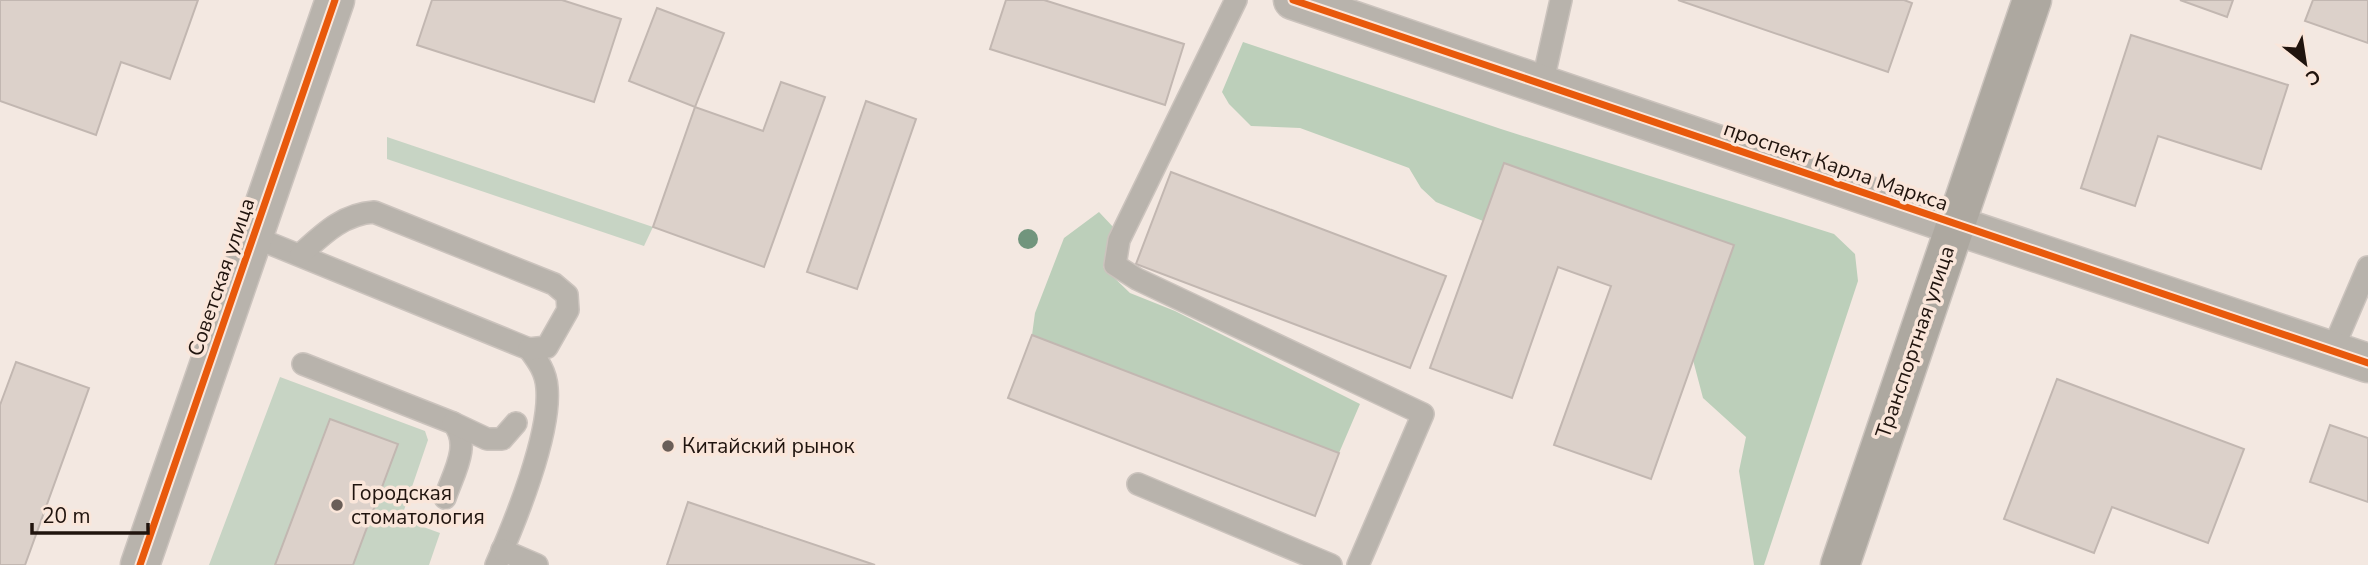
<svg xmlns="http://www.w3.org/2000/svg" width="2368" height="565" viewBox="0 0 2368 565" font-family="'Nunito Sans',sans-serif">
<style>
.green{fill:#c7d4c4}
.forest{fill:#bccfba}
.building{fill:#dcd1ca;stroke:#c2b7b1;stroke-width:2}
.lines{fill:none;stroke-linecap:round;stroke-linejoin:round}
.service-casing{stroke:#cbc3bd;stroke-width:24}
.minor-casing{stroke:#cbc3bd;stroke-width:41}
.tertiary-casing{stroke:#cbc3bd;stroke-width:41}
.secondary-casing{stroke:#cbc3bd;stroke-width:41}
.service{stroke:#b8b3ac;stroke-width:21}
.minor{stroke:#b8b3ac;stroke-width:38}
.tertiary{stroke:#b8b3ac;stroke-width:38}
.secondary{stroke:#ada8a0;stroke-width:38}
.cycleway-casing{stroke:#fae6da;stroke-width:11}
.cycleway{stroke:#e8590c;stroke-width:7}
.tree{fill:#71957d}
.poi-dot{fill:#6a5e58;stroke:#fae6da;stroke-width:2.5}
.labels{text-anchor:middle;dominant-baseline:central;stroke-width:7;stroke-linejoin:round;paint-order:stroke}
.street-label{font-size:21px;fill:#20140e;stroke:#fae6da}
.poi-label{font-size:21px;fill:#20140e;stroke:#fae6da;text-anchor:start}
</style>
<rect width="100%" height="100%" fill="#f3e8e1"/>
<g class="green">
<polygon points="387,137 653,227 644,246 387,159"/>
<polygon points="280,377 425,431 428,440 401,519 440,533 429,565 209,565"/>
</g>
<g class="forest">
<polygon points="1243,42 1501,129 1834,234 1855,254 1858,281 1764,565 1754,565 1739,471 1746,437 1703,398 1693,360 1734,245 1504,163 1483,221 1436,202 1421,188 1409,168 1300,128 1251,126 1229,104 1222,92"/>
<polygon points="1099,212 1115,229 1103,267 1130,293 1175,311 1360,404 1339,453 1032,335 1035,313 1064,238"/>
</g>
<g class="building">
<polygon points="0,0 198,0 170,79 121,62 96,135 0,101"/>
<polygon points="432,0 562,0 621,19 594,102 417,45"/>
<polygon points="1006,0 1044,0 1184,44 1165,105 990,49"/>
<polygon points="1678,0 1904,0 1912,3 1888,72"/>
<polygon points="2180,0 2233,0 2227,17"/>
<polygon points="2313,0 2368,0 2368,43 2305,21"/>
<polygon points="657,8 724,33 695,107 629,81"/>
<polygon points="2131,35 2288,85 2261,169 2158,136 2135,206 2081,188"/>
<polygon points="781,82 825,97 764,267 653,227 695,107 763,131"/>
<polygon points="866,101 916,119 857,289 807,272"/>
<polygon points="1504,163 1734,245 1651,479 1554,445 1611,286 1558,267 1512,398 1430,368"/>
<polygon points="1171,172 1446,276 1410,368 1136,264"/>
<polygon points="1032,335 1339,453 1315,516 1008,398"/>
<polygon points="16,362 89,388 25,565 0,565 0,405"/>
<polygon points="2057,379 2244,449 2208,543 2112,507 2094,553 2004,519"/>
<polygon points="330,419 398,444 353,565 275,565"/>
<polygon points="2330,425 2368,438 2368,502 2310,482"/>
<polygon points="688,502 875,565 667,565"/>
</g>
<g class="lines">
<g class="service-casing">
<g id="service">
<polyline points="1236,0 1119,240 1115,265 1137,279 1423,414 1358,565"/>
<polyline points="1542,85 1561,0"/>
<path d="M254,237L529,349C538,361 546,372 547,388C551,434 515,522 496,565"/>
<path d="M301,254C323,234 343,214 374,212L554,284L567,295L568,310L547,347L529,349"/>
<polyline points="2332,351 2368,267"/>
<path d="M303,364L453,423C472,444 453,474 445,498"/>
<polyline points="453,423 487,439 502,439 516,423"/>
<polyline points="1138,484 1331,565"/>
<polyline points="502,550 537,565"/>
</g>
</g>
<g class="minor-casing">
<g id="minor">
<polyline points="1954,225 2368,363"/>
<polyline points="140,565 335,0"/>
</g>
</g>
<g class="tertiary-casing">
<polyline id="tertiary" points="1293,0 1954,225"/>
</g>
<g class="secondary-casing">
<polyline id="secondary" points="1840,565 2032,0"/>
</g>
<use href="#service" class="service"/>
<use href="#minor" class="minor"/>
<use href="#tertiary" class="tertiary"/>
<use href="#secondary" class="secondary"/>
<g class="cycleway-casing">
<g id="cycleway">
<polyline points="1293,0 2368,363"/>
<polyline points="140,565 335,0"/>
</g>
</g>
<use href="#cycleway" class="cycleway"/>
</g>
<circle class="tree" cx="1028" cy="239" r="10"/>
<g class="poi-dot">
<circle cx="668" cy="446" r="7"/>
<circle cx="337" cy="505" r="7"/>
</g>
<g class="labels">
<g class="street-label">
<text transform="translate(1836 166) rotate(19)">проспект Карла Маркса</text>
<text transform="translate(221 277) rotate(-71)">Советская улица</text>
<text transform="translate(1915 342) rotate(-71)">Транспортная улица</text>
</g>
<g class="poi-label">
<text x="682" y="446">Китайский рынок</text>
<text x="351" y="493">Городская<tspan x="351" dy="24">стоматология</tspan></text>
</g>
</g>
<g transform="translate(2305 63) rotate(150)" stroke="#fae6da" stroke-width="5" paint-order="stroke">
<path d="M0-5L12 26L0 18L-12 26Z" fill="#20140e"/>
<text y="-10" font-size="19" font-weight="bold" text-anchor="middle" fill="#20140e">С</text>
</g>
<path d="M32 523v10h116v-10" fill="none" stroke="#20140e" stroke-width="3.5"/>
<text x="42" y="523" font-size="21" fill="#20140e" stroke="#fae6da" stroke-width="5" paint-order="stroke">20 m</text>
</svg>
